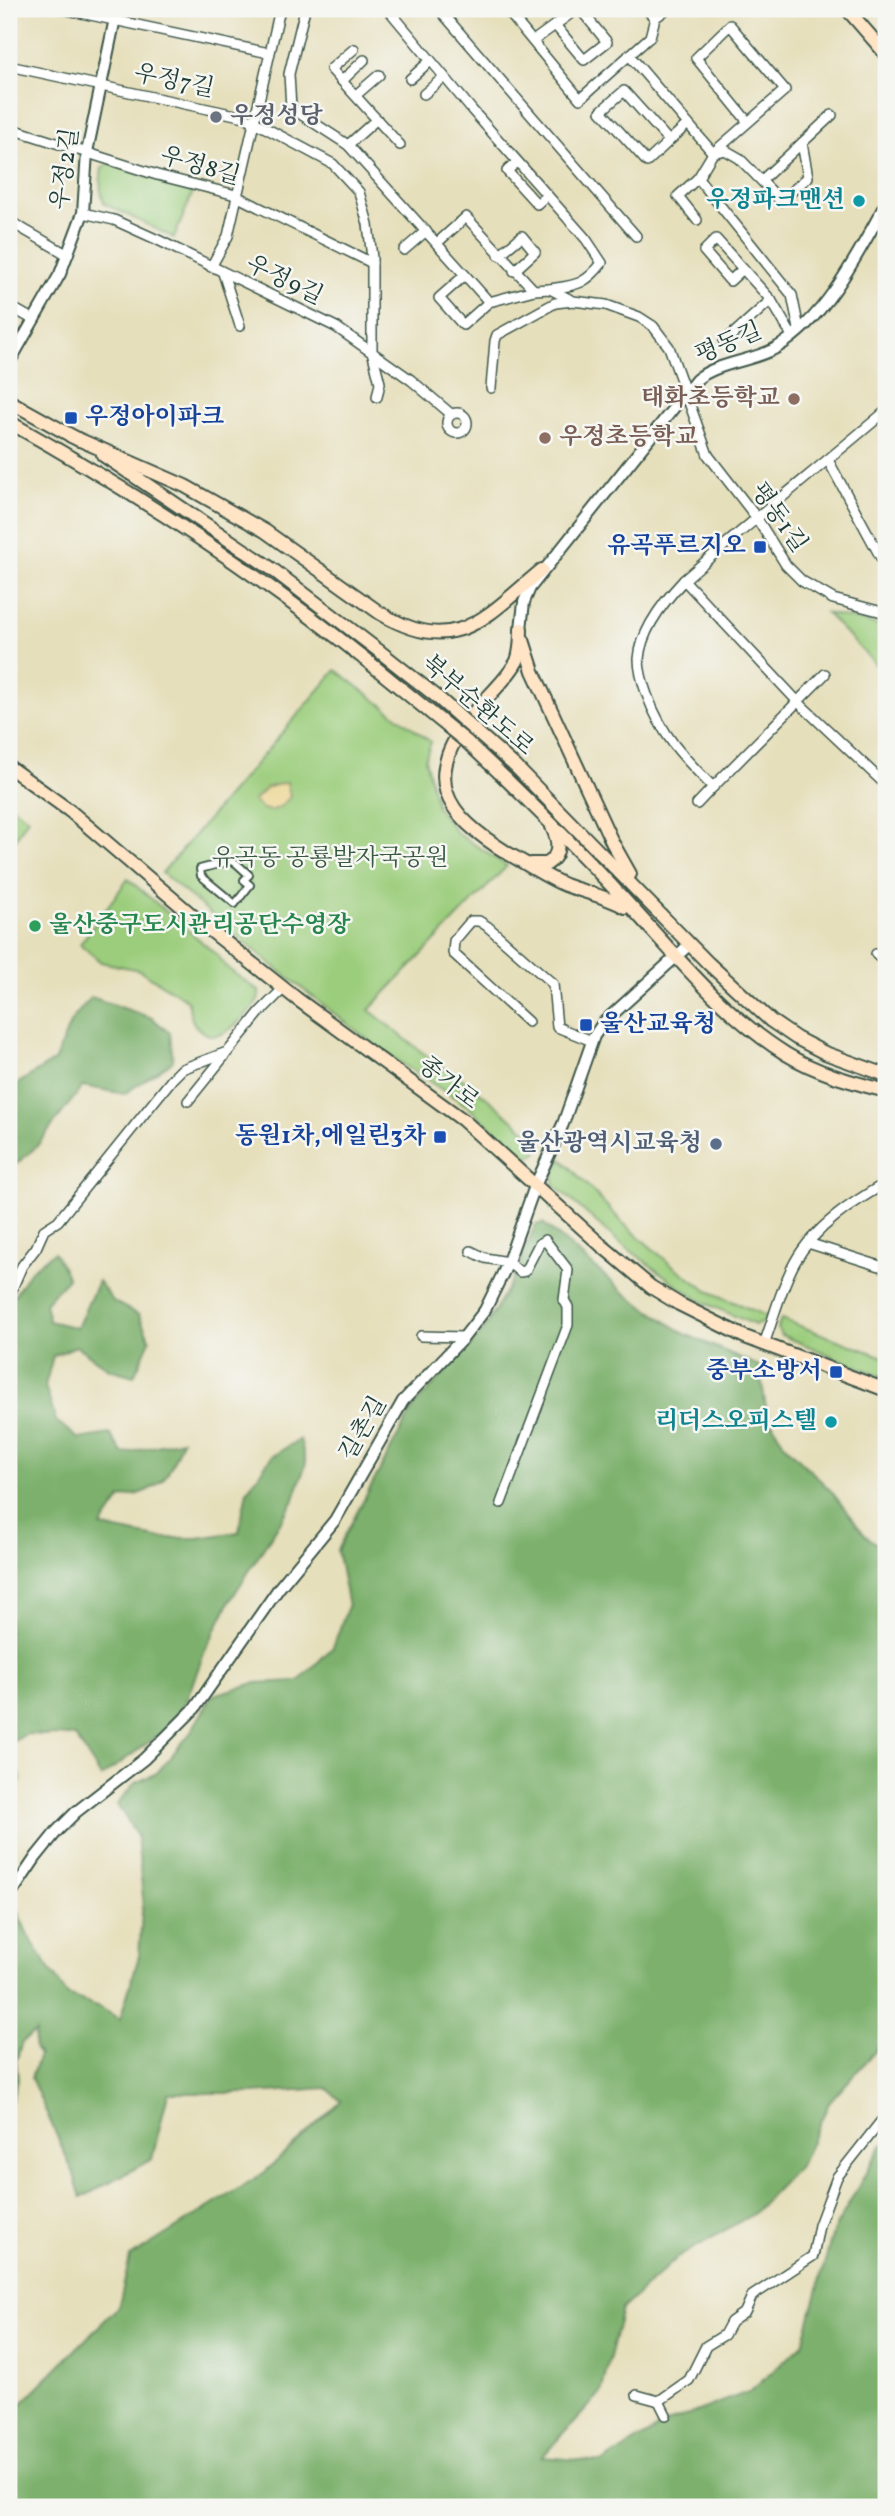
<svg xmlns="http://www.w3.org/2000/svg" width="895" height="2516" viewBox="0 0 895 2516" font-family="Vollkorn,'Noto Serif KR',serif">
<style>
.green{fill:#9bcd7c;stroke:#5d8558;stroke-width:2}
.forest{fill:#7cb06c;stroke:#4e7650;stroke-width:2}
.sand{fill:#eeda9e;stroke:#868c69;stroke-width:2}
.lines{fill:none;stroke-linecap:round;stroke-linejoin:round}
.pedestrian-casing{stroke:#3d5548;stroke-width:10}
.minor-casing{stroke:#3d5548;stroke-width:12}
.tertiary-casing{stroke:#3d5548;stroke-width:14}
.secondary-casing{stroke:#3d5548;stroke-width:16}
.pedestrian{stroke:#fff;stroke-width:6}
.minor{stroke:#fff;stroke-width:9}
.tertiary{stroke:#fff;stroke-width:10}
.secondary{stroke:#ffe4c6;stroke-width:12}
.secondary-bridge-casing{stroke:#3d5548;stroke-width:16;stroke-linecap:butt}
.secondary-bridge{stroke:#ffe4c6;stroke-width:12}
.worship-dot{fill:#6b7280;stroke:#f6f6f2;stroke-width:2.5}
.culture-dot{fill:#0f9aa8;stroke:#f6f6f2;stroke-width:2.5}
.education-dot{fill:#8d6e63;stroke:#f6f6f2;stroke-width:2.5}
.transit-dot{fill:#1a4fb4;stroke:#f6f6f2;stroke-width:2.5}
.leisure-dot{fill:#2e9e5b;stroke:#f6f6f2;stroke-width:2.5}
.service-dot{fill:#5c6f8a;stroke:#f6f6f2;stroke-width:2.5}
.labels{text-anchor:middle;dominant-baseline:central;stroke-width:5;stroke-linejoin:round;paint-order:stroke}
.street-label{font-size:24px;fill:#1f3d34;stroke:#f6f6f2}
.worship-label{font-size:24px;font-weight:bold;fill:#5b616d;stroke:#f6f6f2;text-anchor:start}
.culture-label{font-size:24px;font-weight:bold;fill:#0d838f;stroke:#f6f6f2;text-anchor:end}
.education-label{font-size:24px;font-weight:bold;fill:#785e54;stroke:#f6f6f2;text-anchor:end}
.transit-label{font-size:24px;font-weight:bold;fill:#164399;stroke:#f6f6f2;text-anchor:end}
.park-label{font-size:24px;fill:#385a42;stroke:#f6f6f2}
.leisure-label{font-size:24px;font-weight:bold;fill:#27864d;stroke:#f6f6f2;text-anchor:start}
.service-label{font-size:24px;font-weight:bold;fill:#4e5e75;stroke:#f6f6f2;text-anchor:end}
</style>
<rect width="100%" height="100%" fill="#f6f6f2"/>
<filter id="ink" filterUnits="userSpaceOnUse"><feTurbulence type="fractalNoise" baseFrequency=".0143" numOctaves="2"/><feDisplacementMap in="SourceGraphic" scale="14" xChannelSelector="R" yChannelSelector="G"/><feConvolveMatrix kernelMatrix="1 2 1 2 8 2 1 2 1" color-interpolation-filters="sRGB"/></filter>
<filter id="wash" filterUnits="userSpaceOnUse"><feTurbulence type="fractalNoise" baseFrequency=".00686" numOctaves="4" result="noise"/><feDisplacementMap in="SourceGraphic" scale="28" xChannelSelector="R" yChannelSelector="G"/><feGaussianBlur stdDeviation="1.57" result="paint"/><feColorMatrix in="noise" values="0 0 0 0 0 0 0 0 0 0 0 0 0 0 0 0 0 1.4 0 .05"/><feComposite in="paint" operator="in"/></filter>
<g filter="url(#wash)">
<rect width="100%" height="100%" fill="#e6dfbb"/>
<g class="green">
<path d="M109,163L193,192L174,238L105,204C99,192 100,181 102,168Z"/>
<polygon points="826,613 886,627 886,675"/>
<polygon points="336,670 431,742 425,759 437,807 457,833 507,866 369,1010 433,1061 470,1084 540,1142 537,1152 530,1156 522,1155 467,1106 381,1050 267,961 162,873"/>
<polygon points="9,805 28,818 9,850"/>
<path d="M128,879L217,955L227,968L259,991C261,1003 250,1010 243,1018C229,1032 213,1045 196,1026C189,1019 191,1009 187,1000L139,970L101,962L80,944Z"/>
<path d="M562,1159L623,1223L668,1262L708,1291L769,1317L767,1322L755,1325L705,1303L681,1288L619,1242L555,1186C551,1174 555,1169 562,1159Z"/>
<polygon points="781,1319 886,1358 886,1378 781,1335 778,1328"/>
</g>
<g class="forest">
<polygon points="91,997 152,1018 170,1033 173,1061 124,1094 83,1086 36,1147 9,1170 9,1089 55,1060 71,1021"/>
<polygon points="543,1223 627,1295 685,1334 759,1366 767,1414 784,1444 831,1491 865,1535 886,1551 886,2039 829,2103 800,2165 753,2214 677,2258 622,2309 601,2393 542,2457 603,2462 664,2424 751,2391 803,2344 833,2232 881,2146 886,2143 886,2507 9,2507 9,2416 119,2306 130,2257 265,2172 341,2101 327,2088 252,2093 168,2093 152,2159 81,2198 74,2174 31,2078 39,2055 34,2048 36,2032 22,2042 16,2061 18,2080 9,2106 9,1923 17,1911 29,1937 67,1995 97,2006 120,2019 139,1956 143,1898 137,1836 117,1804 135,1783 157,1773 188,1736 213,1695 255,1683 299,1681 333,1647 348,1606 337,1550 414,1406 482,1333 516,1273 535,1225"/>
<path d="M54,1252L68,1278L45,1303L49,1321L77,1328L98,1281L114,1302L139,1315L150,1340L134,1376L109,1369L76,1346L53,1356L45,1386L56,1421L79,1439L110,1434L123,1454L182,1440C168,1477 164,1490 121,1498L101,1527L157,1538H197L239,1532L247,1491L271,1457L300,1439L306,1463L293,1502L230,1601L205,1651L185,1703L164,1731L101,1777L75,1736L26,1734L9,1744V1304L30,1271Z"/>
<polygon points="9,1756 21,1778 9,1812"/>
</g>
<polygon class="sand" points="287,782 290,797 280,807 271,811 263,809 253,801 266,788"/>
</g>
<g filter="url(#ink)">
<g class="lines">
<g class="pedestrian-casing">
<polygon id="pedestrian" points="230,861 236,863 249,875 244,880 250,885 235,904 201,876 200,869"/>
</g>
<g class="minor-casing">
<g id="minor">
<polyline points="62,9 269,53"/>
<polyline points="305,9 289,74 291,108 348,145 465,275"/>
<path d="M388,9L472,110L586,239L602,263C585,285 576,285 550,289"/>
<polyline points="439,9 636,236"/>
<polyline points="506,9 580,99 650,37 655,18 667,9"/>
<polyline points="646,9 655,18"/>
<polyline points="555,25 584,60 607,42 580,9"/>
<polyline points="533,41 577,9"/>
<polyline points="354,49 331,69 400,145"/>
<polyline points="629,55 713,153 725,150 739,158 781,201 808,177 802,143 762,180"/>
<polyline points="9,66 245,117 333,164 359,192 368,224 372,258 372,351 380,383 377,397"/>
<polyline points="410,79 430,61"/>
<polyline points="342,81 364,60"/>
<polyline points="424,94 444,77"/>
<polyline points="356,95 379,75"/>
<polyline points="748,122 696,58 730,25 785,90 713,153 698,178 792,295 799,329"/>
<polyline points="9,128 157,175 232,194 372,263"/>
<polyline points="669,141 647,162 601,111 624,91 669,141 688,124"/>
<polyline points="802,143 832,115"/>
<polyline points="348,145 377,119"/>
<polyline points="517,162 507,171 537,204 547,195"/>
<polyline points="83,213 114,220 158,240 336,327 411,380 451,414"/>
<polyline points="697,220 678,196 698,178"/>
<polyline points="9,221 68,255"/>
<polyline points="437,243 466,217 534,290"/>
<polyline points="404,250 426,231"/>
<polyline points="499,255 522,236 535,252 514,271"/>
<polyline points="211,267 228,236 280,9"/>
<polyline points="743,269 730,281 704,251 716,239 771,300 792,336"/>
<polyline points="223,273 240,326"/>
<polyline points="489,302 465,275 439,298 463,325 489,302 534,290 550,289 573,301"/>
<polyline points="9,306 34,320"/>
<polyline points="724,342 771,300"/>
<polyline points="491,388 495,341 497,335 555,303 573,301 606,305 639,317 653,326 669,347 708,455 756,517 786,565 802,581 833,599 886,613"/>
<path d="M886,411C819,468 750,522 684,580L799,703L886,785"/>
<circle cx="457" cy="423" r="10"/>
<polyline points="828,460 886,567"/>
<path d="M684,580C666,599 641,630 639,659C639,671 643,684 647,695C662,736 683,757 713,787L825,674"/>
<polyline points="697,804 713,787"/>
<polyline points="876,954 886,964"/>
<polyline points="528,1022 453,953 454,941 471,921 479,921 487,926 553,984 557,1027 592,1041"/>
<polyline points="188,1101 260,1012 283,989"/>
<polyline points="808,1243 886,1268"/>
<polyline points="471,1251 485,1258 508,1262 520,1272 525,1271 539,1244 545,1240 568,1270 564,1300 568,1307 568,1325 501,1503"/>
<polyline points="9,1296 22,1266 36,1248 44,1230 58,1221 173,1078 182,1069 227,1052"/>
<polyline points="421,1336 464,1337"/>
<path d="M764,1344C774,1317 781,1287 795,1262C814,1227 853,1202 886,1183"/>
<polyline points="637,2395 659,2401 689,2380 706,2346 724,2335 731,2322 745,2312 752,2296 813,2256 819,2225 837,2177 886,2115"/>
<polyline points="659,2401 666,2415"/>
</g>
</g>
<g class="tertiary-casing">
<g id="tertiary">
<polyline points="9,363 60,274 83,213 87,152 117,9"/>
<path d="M521,629L524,602L530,588L696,380C717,362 752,362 776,348C826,319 859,252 886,203"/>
<polyline points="9,1897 36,1857 57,1831 76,1812 144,1759 195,1708 279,1588 335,1520 403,1401 464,1337 485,1310 506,1267 535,1186 563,1124 594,1036 603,1023 690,944"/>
</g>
</g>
<g class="secondary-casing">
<g id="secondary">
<polyline points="847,9 886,54"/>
<polyline points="9,401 79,440"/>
<path d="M9,422C136,493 258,573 371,664"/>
<path d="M71,436L185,486L265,531L380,613C456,659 486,616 542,570"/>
<polyline points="103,455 272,569 379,651"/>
<path d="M521,629C521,639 521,651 517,661C508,678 489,695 476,710C420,777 442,813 509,854C527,864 546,877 565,885C586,893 606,896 625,907"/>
<polyline points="523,640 533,671 612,842 630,874"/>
<polyline points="9,767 70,811 200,922 297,999 463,1120 601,1245 651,1287 679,1304 745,1337 886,1390"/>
<polyline points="516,767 708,963 771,1021 796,1038 825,1053 886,1075"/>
<path d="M505,778C548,820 591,863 632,908C679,959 726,1017 786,1054C817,1073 852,1082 886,1091"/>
<path d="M531,864H547C561,855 559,841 552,827"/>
</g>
</g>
<use href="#pedestrian" class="pedestrian"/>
<use href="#minor" class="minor"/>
<use href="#tertiary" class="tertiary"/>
<use href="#secondary" class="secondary"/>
<g class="secondary-bridge-casing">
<g id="secondary-bridge">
<polyline points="379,651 436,696 516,767"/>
<polyline points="371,664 468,743 505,778"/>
</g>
</g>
<use href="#secondary-bridge" class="secondary-bridge"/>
</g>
</g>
<circle class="worship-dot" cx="216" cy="117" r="7"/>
<g class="culture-dot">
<circle cx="859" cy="201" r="7"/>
<circle cx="831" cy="1422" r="7"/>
</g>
<g class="education-dot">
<circle cx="794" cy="399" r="7"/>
<circle cx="545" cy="438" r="7"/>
</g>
<g class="transit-dot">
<rect x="64" y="411" width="14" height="14" rx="3.5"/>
<rect x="753" y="540" width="14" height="14" rx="3.5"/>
<rect x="579" y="1018" width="14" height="14" rx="3.5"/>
<rect x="433" y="1130" width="14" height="14" rx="3.5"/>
<rect x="829" y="1365" width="14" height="14" rx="3.5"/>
</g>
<circle class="leisure-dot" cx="35" cy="926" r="7"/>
<circle class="service-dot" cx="716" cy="1144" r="7"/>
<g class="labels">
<g class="street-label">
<text transform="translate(174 82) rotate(12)">우정7길</text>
<text transform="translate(200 167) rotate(16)">우정8길</text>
<text transform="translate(66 169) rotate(-82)">우정2길</text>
<text transform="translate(284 281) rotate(26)">우정9길</text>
<text transform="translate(729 344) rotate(-23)">평동길</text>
<text transform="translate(778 518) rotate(55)">평동1길</text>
<text transform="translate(477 706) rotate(41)">북부순환도로</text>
<text transform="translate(448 1084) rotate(38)">종가로</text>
<text transform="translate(364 1429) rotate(-60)">길촌길</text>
</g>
<g class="worship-label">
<text x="230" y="117">우정성당</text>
</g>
<g class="culture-label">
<text x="845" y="201">우정파크맨션</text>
<text x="817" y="1422">리더스오피스텔</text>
</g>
<g class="education-label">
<text x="780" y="399">태화초등학교</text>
<text x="559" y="438" text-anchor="start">우정초등학교</text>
</g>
<g class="transit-label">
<text x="85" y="418" text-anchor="start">우정아이파크</text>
<text x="746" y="547">유곡푸르지오</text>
<text x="600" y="1025" text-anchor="start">울산교육청</text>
<text x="426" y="1137">동원1차,에일린3차</text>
<text x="822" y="1372">중부소방서</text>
</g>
<g class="park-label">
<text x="330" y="859">유곡동 공룡발자국공원</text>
</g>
<g class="leisure-label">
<text x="49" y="926">울산중구도시관리공단수영장</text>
</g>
<g class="service-label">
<text x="702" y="1144">울산광역시교육청</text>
</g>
</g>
<rect width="895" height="2516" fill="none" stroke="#f6f6f2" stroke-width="35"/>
</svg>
